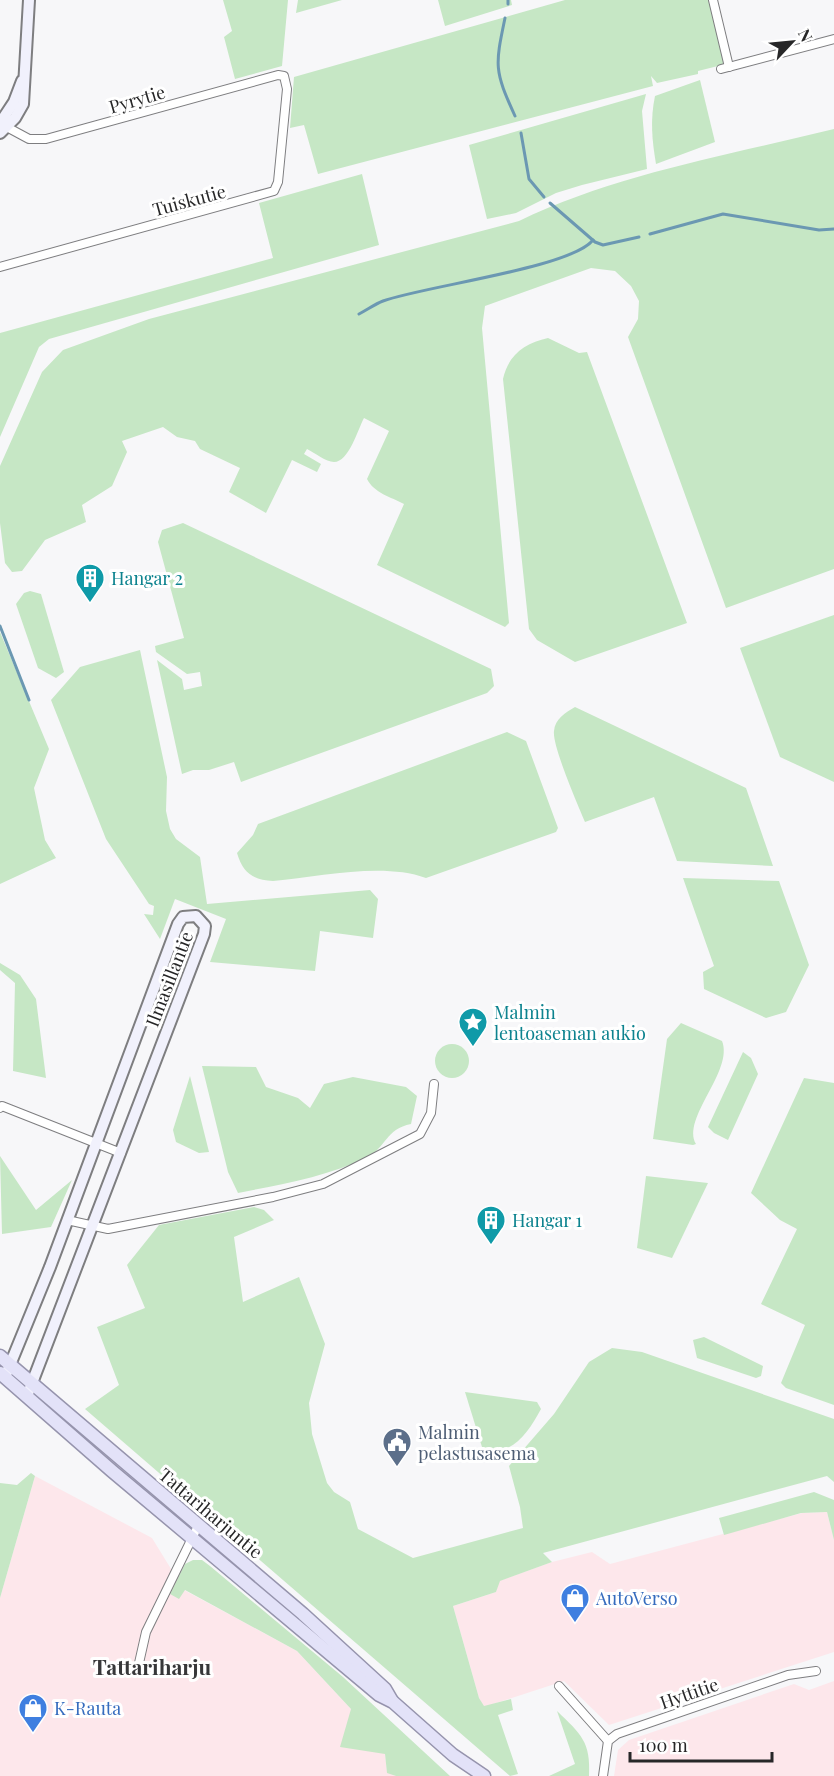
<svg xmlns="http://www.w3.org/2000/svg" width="834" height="1776" viewBox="0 0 834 1776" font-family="'Playfair Display',serif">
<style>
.industrial{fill:#fde7eb}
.green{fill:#c6e7c5}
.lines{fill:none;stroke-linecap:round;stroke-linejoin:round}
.stream{stroke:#6b98b2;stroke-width:3}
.minor-casing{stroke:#7e7e80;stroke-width:10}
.secondary-casing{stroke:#7e7e80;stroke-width:14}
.primary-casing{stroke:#9694ad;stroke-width:15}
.minor{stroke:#fff;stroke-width:8}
.secondary{stroke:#f1f1fc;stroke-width:10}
.primary{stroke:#e3e2f8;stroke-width:12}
.labels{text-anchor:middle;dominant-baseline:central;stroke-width:6;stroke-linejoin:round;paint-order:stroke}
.street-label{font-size:18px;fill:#272728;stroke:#fff}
.culture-label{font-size:18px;fill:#0d838f;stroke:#fff;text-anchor:start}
.service-label{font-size:18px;fill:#4e5e75;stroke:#fff;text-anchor:start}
.shop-label{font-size:18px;fill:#366cbe;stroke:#fff;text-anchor:start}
.quarter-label{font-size:21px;font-weight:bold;fill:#373739;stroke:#fff}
</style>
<rect width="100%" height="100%" fill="#f7f7f9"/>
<g class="industrial">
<polygon points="35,1476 152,1538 184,1590 297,1651 351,1709 385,1754 387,1772 396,1776 0,1776 0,1598"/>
<polygon points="827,1512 834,1540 834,1652 609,1725 564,1681 484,1707 479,1698 453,1606 496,1592 499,1581 552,1562 592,1552 610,1564 802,1513"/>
<polygon points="834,1681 834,1776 614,1776 618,1750 629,1740 794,1684 809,1690"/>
</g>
<g class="green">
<polygon points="223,0 288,0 282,66 235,79 224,37 232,31"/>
<polygon points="298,0 342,0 296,13"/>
<polygon points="438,0 511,0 512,5 445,26"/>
<polygon points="565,0 709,0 725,61 722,65 698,71 698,74 657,83 651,76 653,86 318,174 304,125 290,128 294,77"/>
<path d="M700,80L715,142L656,164C652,140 650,120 655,96Z"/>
<polygon points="646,94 642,111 647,169 582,185 556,193 516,213 487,219 469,145"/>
<path d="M834,129V569L726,608L628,337L638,319L639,301L631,286L615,271L591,268L485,306L482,328L509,623L505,627L377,565L404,504C391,497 374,493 367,479L389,431L364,418C358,429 349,462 334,462C326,462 315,453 307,449L304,454L321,464L317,472L292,460L266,513L229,492L240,468L200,449L195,441L177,437L163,427L122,441L127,452L112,486L82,505L86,522L45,540L22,571L12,572L5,563L0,523V466L42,372L63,350L149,319L519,221C616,174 729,155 834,129Z"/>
<polygon points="362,174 379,245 49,339 39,347 0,437 0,333 273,258 259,203"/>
<path d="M548,338L579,353L587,352L687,623L575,662L537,640L529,629L503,379C508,355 525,343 548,338Z"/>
<polygon points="183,523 491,669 494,686 487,693 241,782 234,762 209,770 193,770 182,774 157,660 182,679 184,690 202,686 200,672 187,674 156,652 155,646 184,638 158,542 162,530"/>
<polygon points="30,591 41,594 64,672 56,678 38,668 16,604 24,593"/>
<polygon points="834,615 834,782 780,757 740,648"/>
<polygon points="0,632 49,749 34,788 45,840 56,858 0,884"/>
<polygon points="140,650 167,777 166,811 170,829 176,839 200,857 207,904 370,890 378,899 373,938 320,931 315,971 210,962 226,919 175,899 160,939 144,914 153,915 154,906 149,904 106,839 51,700 80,667"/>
<path d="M575,707L746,788L773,866L677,861L654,797L585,822C578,805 552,746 554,731C555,719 565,713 575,707Z"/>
<path d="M507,732L526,741L558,828L556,832L426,878C382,862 320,877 273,881C253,880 243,873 237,853L253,835L258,824Z"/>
<polygon points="683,878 779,881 809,965 786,1012 766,1018 704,989 703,972 714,966"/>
<polygon points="0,963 20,975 36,999 46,1078 13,1071 15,983 0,970"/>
<path d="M681,1023L722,1041C734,1071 681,1118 696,1144L693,1145L653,1139L667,1039Z"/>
<circle cx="452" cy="1061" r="17"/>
<polygon points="743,1052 751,1058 758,1074 728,1140 714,1133 708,1127"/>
<path d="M202,1066L256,1067L266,1087L298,1098L310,1108L324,1084L353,1077L406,1087L417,1096L411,1124C386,1129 386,1147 368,1157C326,1177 283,1184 238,1193L228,1172Z"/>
<polygon points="190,1076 209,1152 199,1153 176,1142 173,1130"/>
<polygon points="804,1078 834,1083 834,1405 786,1388 781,1383 805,1325 761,1304 797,1229 780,1220 751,1193"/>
<polygon points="0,1156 36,1210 72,1180 51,1227 2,1234"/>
<polygon points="646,1176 708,1183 672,1258 637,1248"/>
<polygon points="254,1207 264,1210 274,1220 234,1237 243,1302 299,1277 325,1344 309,1403 312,1434 327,1483 334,1492 350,1502 358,1529 413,1558 523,1528 520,1507 509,1466 554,1414 589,1362 612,1348 642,1352 834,1419 834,1482 827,1476 543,1553 552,1562 500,1581 496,1592 453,1606 479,1698 484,1706 511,1699 513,1710 498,1715 518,1774 510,1776 85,1409 119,1385 97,1327 145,1308 127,1265 159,1225"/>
<polygon points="704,1337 763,1366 761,1376 756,1378 697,1358 693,1340"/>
<path d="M465,1392L537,1402L541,1409C529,1431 513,1456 486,1450L482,1447Z"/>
<polygon points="31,1473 35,1476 0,1598 0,1483 17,1485"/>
<polygon points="814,1492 834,1500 834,1540 827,1512 801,1513 724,1535 719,1518"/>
<polygon points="193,1560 202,1560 210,1566 343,1677 450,1776 396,1776 387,1773 385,1754 340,1747 351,1709 297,1651 185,1590 179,1599 170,1594 185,1564"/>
<path d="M557,1711C581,1734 591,1742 589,1776H549L575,1764Z"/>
</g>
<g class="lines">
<g class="stream">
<polyline points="508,0 508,4"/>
<path d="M505,18C495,66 494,70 515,116"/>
<polyline points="521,133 529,179 544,197"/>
<polyline points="550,203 595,242 603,245 639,237"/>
<polyline points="650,234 723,214 819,230 834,229"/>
<path d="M359,314C367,310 375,304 383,301C424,286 571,268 593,240"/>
<polyline points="0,626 29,700"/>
</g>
<g class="minor-casing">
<g id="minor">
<polyline points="713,0 729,67"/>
<polyline points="721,69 834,39"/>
<polyline points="0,267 274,191 278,182 287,89 284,76 278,75 46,139 29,139 3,125"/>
<polyline points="0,1108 2,1106 121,1153"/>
<polyline points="67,1220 108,1229 273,1197 323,1184 420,1134 431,1113 434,1084"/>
<polyline points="139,1663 146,1632 198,1526"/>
<polyline points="559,1686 608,1741"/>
<polyline points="603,1776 608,1741 617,1734 788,1675 816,1671"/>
</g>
</g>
<g class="secondary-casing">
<g id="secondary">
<polyline points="0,123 14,102 22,81"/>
<polyline points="0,133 15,118 23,104 29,0"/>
<polyline points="5,1377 50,1267 178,924 183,917 196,916 205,926 204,934 27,1396"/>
</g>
</g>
<g class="primary-casing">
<g id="primary">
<polyline points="0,1356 303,1614 385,1689 392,1701"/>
<polyline points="0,1373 112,1471 379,1695 393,1702 453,1755 484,1776"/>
</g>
</g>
<use href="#minor" class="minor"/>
<use href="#secondary" class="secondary"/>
<use href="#primary" class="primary"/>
</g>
<defs>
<g id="building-pin" transform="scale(1.5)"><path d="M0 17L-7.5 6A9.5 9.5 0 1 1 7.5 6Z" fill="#0f9aa8" stroke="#fff"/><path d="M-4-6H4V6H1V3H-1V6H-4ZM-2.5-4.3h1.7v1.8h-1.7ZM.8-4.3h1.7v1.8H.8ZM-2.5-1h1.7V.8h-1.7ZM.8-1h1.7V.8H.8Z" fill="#fff"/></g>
<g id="sight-pin" transform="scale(1.5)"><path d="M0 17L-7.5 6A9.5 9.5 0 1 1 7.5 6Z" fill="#0f9aa8" stroke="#fff"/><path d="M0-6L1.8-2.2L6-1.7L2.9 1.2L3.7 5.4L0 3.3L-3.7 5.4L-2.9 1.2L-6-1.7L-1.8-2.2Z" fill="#fff"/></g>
<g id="civic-pin" transform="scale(1.5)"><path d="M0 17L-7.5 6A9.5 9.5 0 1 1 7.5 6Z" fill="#5c6f8a" stroke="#fff"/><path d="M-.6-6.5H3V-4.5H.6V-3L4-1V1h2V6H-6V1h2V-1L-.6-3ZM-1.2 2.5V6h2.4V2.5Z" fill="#fff"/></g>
<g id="shop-pin" transform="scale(1.5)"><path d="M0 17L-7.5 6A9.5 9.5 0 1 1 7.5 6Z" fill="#3f7fe0" stroke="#fff"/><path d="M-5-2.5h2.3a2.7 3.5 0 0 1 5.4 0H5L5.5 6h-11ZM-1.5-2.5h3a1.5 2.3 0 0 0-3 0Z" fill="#fff"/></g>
</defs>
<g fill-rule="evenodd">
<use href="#building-pin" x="90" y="578"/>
<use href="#sight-pin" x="473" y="1022"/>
<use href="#building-pin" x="491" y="1220"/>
<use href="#civic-pin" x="397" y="1442"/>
<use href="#shop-pin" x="575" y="1598"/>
<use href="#shop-pin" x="33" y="1708"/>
</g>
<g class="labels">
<g class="street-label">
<text transform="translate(137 99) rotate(-16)">Pyrytie</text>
<text transform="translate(189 200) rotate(-15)">Tuiskutie</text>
<text transform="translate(169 979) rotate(-69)">Ilmasillantie</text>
<text transform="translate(211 1513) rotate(40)">Tattariharjuntie</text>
<text transform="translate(689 1693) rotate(-19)">Hyttitie</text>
</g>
<g class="culture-label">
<text x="111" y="578">Hangar 2</text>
<text x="494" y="1012">Malmin<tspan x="494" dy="21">lentoaseman aukio</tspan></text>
<text x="512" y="1220">Hangar 1</text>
</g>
<g class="service-label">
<text x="418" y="1432">Malmin<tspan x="418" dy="21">pelastusasema</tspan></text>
</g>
<g class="shop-label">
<text x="596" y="1598">AutoVerso</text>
<text x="54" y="1708">K-Rauta</text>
</g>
<g class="quarter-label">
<text x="152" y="1666">Tattariharju</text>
</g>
</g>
<g transform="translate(792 42) rotate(64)" stroke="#ffffff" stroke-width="4.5" paint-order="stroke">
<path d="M0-4.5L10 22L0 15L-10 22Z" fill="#272728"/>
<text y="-9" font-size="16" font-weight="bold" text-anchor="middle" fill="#272728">N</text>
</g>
<path d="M630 1752v9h142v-9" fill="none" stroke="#272728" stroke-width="3"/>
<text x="639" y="1752" font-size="18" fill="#272728" stroke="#ffffff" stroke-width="4.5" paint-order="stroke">100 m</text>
</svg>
